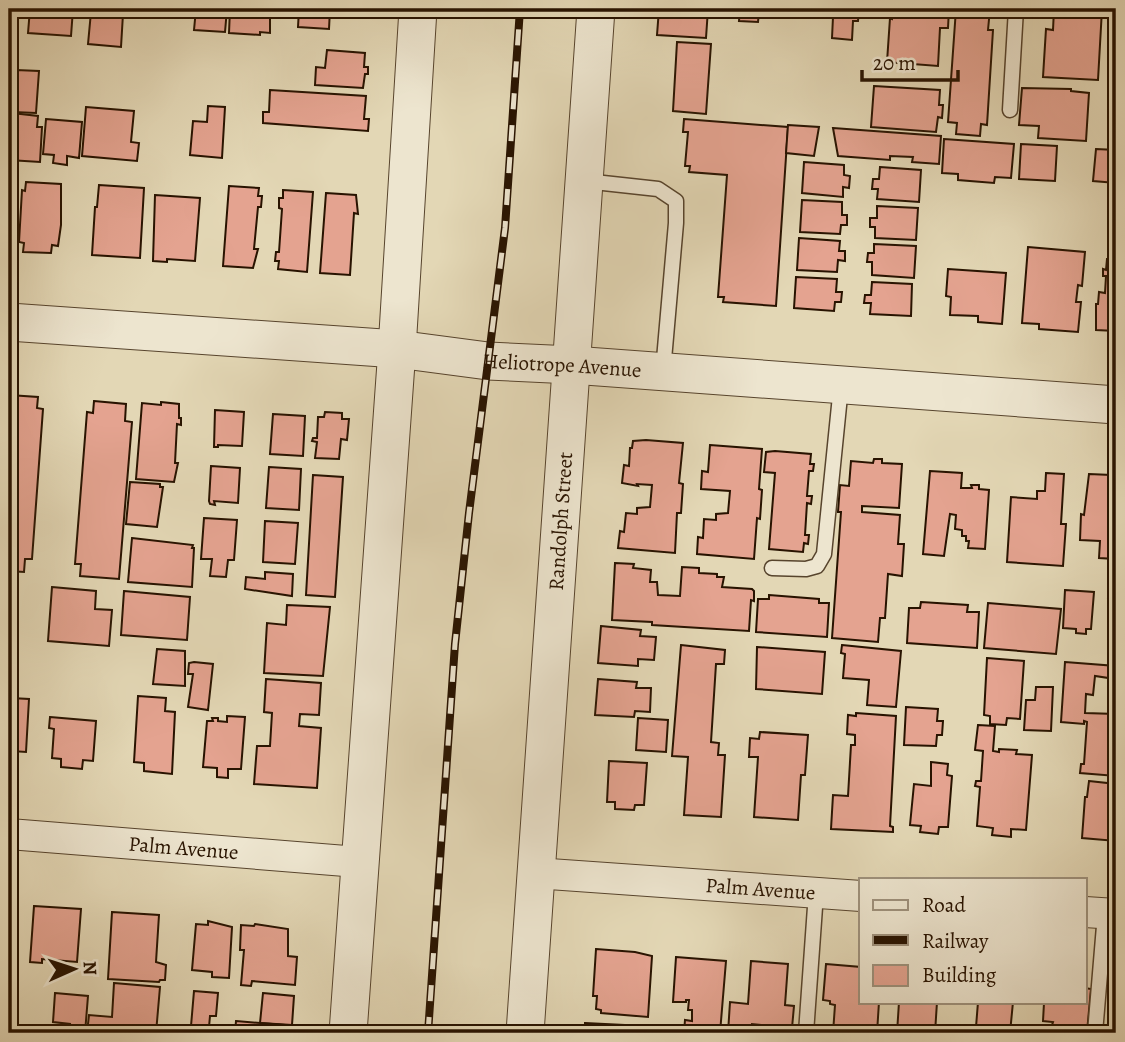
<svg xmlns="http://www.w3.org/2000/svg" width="1125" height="1042" viewBox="0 0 1125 1042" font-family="Alegreya,serif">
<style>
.building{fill:#e4a390;stroke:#281300;stroke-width:2}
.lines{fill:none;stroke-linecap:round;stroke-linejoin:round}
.service-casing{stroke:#57442d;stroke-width:17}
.minor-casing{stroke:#57442d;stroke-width:32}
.tertiary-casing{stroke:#57442d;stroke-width:39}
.service{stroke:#ede5cf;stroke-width:14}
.minor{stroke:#ede5cf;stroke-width:30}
.tertiary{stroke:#ede5cf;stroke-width:37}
.rail-casing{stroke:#281300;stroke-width:8}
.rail{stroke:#ede5cf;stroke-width:5;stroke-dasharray:16;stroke-linecap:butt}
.labels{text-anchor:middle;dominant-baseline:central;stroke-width:7;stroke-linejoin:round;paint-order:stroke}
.street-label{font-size:21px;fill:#281300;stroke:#ede5cf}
</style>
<rect width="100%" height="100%" fill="#e3d7b5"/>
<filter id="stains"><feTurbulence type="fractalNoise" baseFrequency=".00286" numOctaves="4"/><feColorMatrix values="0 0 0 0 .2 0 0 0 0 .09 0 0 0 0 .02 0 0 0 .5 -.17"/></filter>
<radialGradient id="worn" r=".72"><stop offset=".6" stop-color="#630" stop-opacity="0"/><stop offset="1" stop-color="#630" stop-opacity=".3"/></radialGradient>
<g class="building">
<polygon points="30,9 73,9 71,36 28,33"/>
<polygon points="196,9 227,9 225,32 194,30"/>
<polygon points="230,9 262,9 261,16 270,17 270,33 260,32 260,35 229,33"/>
<polygon points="299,9 330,9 329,29 298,27"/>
<polygon points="659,9 708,9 706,38 657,35"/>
<polygon points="740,9 789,9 789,14 759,12 758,22 739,21"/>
<polygon points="823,9 859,9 858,21 853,21 852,40 832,38 833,17 823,17"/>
<polygon points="898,9 949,9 948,28 940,28 938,66 887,62 890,18 892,19 893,13 897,14"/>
<polygon points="956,9 990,9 988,30 993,30 987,125 981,124 980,136 956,134 957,123 948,122"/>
<polygon points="1054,9 1102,9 1098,80 1043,77 1046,29 1053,30"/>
<polygon points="91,12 123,14 121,47 88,44"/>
<polygon points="677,42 711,44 706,114 673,111"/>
<polygon points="327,50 365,53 364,67 368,67 368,74 365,74 363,88 315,85 316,67 325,68"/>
<polygon points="16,70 39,71 36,113 13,112"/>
<polygon points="874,86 940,90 939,105 943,105 942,118 938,117 936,132 871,127"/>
<polygon points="1022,88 1071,89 1071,91 1089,93 1086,141 1038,138 1039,126 1019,125"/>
<polygon points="270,90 366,96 364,119 369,119 368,131 263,123 263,112 269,112"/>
<polygon points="208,106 225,107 222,158 190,155 193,121 207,122"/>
<polygon points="86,107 134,111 131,142 139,143 137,161 82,156"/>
<polygon points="12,113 38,116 37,127 42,127 40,162 9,160 9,137"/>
<polygon points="46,119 82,122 79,158 67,156 67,165 53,163 54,155 43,154"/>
<polygon points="684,119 788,127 776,306 723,302 724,297 718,297 727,175 689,172 690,166 685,166 688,132 683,132"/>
<polygon points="788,125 819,127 814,156 786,153"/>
<polygon points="833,128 941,136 939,164 912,162 913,157 890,156 890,160 838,156"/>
<polygon points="944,139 1014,144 1011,178 995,177 994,183 958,180 958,174 942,173"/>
<polygon points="1021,144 1057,146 1055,181 1019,179"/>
<polygon points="1096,149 1116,150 1116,183 1093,181"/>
<polygon points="804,162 844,165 844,175 850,176 849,188 843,187 843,197 802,193"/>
<polygon points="880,167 921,170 919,202 877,199 878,189 872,189 873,179 879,179"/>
<polygon points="26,182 61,184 61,225 58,246 52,245 51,253 23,252 24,243 19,242 22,190 25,191"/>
<polygon points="99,185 144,188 140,258 92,255 95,207 97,207"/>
<polygon points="229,186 259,188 258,196 262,196 261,207 258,207 254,249 258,249 253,268 223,266"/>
<polygon points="283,190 313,192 307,272 278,269 279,261 275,261 276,252 279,252 282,209 279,208 279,198 283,198"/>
<polygon points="326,193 356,195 358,214 354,213 350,275 320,273"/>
<polygon points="155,195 200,198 195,261 167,259 167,262 153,261"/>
<polygon points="802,200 842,202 842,215 847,215 847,225 841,225 840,234 800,232"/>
<polygon points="877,206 918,208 916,240 875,238 875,227 870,227 870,218 877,218"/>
<polygon points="1116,224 1116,331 1096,330 1096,304 1098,304 1099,292 1105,293 1106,276 1103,276 1103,269 1106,270 1107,259 1114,259"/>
<polygon points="799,238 840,241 839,251 845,251 845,261 838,260 837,272 797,270"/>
<polygon points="874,244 916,246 914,278 872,275 872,262 867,262 868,253 874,253"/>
<polygon points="1028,247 1085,252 1082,286 1078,285 1076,302 1081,302 1078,332 1039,329 1039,324 1022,323"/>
<polygon points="948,269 1006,273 1002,324 978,322 978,316 950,315 951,297 946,296"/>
<polygon points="796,277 837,279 836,292 842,292 841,302 835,302 834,311 794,308"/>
<polygon points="872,282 912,284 911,316 870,314 871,303 864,303 865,295 871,295"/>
<polygon points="9,395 38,397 37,408 43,409 32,559 25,559 24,572 9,571"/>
<polygon points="94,401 126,404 125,421 132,422 119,579 80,576 81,564 75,564 87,412 93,413"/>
<polygon points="161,402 179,404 179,418 181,418 181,425 177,424 175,463 178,463 174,482 136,479 142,403 161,405"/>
<polygon points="215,410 244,412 242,446 218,445 218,447 214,447"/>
<polygon points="325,412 342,413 342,419 349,419 347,440 341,439 339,459 315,458 317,442 312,441 313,438 317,438 318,417 324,417"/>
<polygon points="273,414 305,416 303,456 270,454"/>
<polygon points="646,440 683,443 679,483 683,484 681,513 677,513 675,553 618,548 620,531 624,532 626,513 637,514 637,508 650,507 652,485 637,484 638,486 622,483 624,465 629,466 630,448 632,448 633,441"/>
<polygon points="710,445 762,449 759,489 762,490 760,519 757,518 754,559 697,554 698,537 703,538 704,519 716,520 716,514 728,513 730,491 701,489 702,471 708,472"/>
<polygon points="775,451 811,454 810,464 814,464 813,471 809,471 807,496 812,496 811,504 807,503 805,535 809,535 808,544 804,543 803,552 769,549 775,473 764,472 766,452"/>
<polygon points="874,459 882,459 882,463 902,464 899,508 862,506 862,512 900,515 898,544 904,544 902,576 888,574 885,618 880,618 878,642 832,638 841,512 838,512 840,485 849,486 851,461 873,463"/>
<polygon points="211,466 240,468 238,503 214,501 215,505 210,504 209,501"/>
<polygon points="269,467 301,469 299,510 266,508"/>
<polygon points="930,471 962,473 961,488 972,488 971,485 979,485 979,489 989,490 985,549 968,548 969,541 966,541 966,536 962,536 962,530 955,529 956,515 950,514 944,556 923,554"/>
<polygon points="1046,473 1064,474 1061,524 1066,524 1063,566 1007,562 1011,497 1037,499 1037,491 1045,491"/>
<polygon points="1089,474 1111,475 1110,484 1116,485 1116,565 1115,559 1099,558 1100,541 1080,540 1081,514 1084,515"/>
<polygon points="313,475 343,477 335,597 306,595"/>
<polygon points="130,482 160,484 160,487 163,487 157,527 126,524"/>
<polygon points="204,518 237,520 234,560 228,560 226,577 210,576 212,559 201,559"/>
<polygon points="265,521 298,523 295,564 263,562"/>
<polygon points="132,538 193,545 192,548 194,548 192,587 128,582"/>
<polygon points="615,563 634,564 633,568 651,570 650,582 657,582 658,595 680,596 682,567 699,568 699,573 717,574 717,577 724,577 722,587 752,589 754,591 754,601 751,600 749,631 652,625 652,622 612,620"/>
<polygon points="1109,568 1116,569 1116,598 1108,598"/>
<polygon points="265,572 293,574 292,596 245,589 246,577 265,579"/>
<polygon points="52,587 96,591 95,609 112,610 109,646 48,641"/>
<polygon points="1065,590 1094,592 1091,629 1086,629 1086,634 1076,633 1076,629 1063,628"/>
<polygon points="124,591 190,597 187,640 121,635"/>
<polygon points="769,595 819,599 819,603 829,603 827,637 756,632 758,599 769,599"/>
<polygon points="921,602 968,605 967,612 979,612 977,648 907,643 909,608 920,608"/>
<polygon points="988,603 1061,609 1056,654 984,648"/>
<polygon points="287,605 330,607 323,676 264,673 267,623 286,625"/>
<polygon points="601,626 641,630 640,636 656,637 654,660 638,659 638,666 598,663"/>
<polygon points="681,645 725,650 724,664 716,664 711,742 719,743 718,755 725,755 721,817 684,815 688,757 672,756"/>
<polygon points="842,645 901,651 896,707 867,705 869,680 843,678 845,654 841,653"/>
<polygon points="757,647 825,652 822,694 756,689"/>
<polygon points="157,649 185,651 185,686 153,684"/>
<polygon points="987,658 1024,661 1020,719 1007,718 1006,725 990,724 990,716 984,715"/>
<polygon points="194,662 213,664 208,710 188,707 193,674 188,674 189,663"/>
<polygon points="1065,662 1116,666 1115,679 1095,676 1093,695 1086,694 1085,713 1116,714 1116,776 1080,773 1081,764 1084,764 1087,722 1084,721 1084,724 1061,722"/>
<polygon points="266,679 321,683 319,715 300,714 299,726 321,728 317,788 254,784 257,746 270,746 272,713 264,712"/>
<polygon points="598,679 637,682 636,688 651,688 650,712 635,711 634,717 595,715"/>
<polygon points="1036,687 1053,687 1051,731 1024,730 1026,700 1035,700"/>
<polygon points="138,696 166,698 165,711 175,712 172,774 144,771 144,763 134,762"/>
<polygon points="11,698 29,699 26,752 12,751 12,759 9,759 9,702 11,702"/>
<polygon points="906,707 938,709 937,721 943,721 942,735 937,735 936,746 904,745"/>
<polygon points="856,713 896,716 890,826 893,827 893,832 831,829 833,795 848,796 851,745 855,745 855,735 847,734 848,715 856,716"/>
<polygon points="227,716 245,717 241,769 228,769 228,778 217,777 217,768 203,767 207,721 213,721 212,718 218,718 218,721 227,722"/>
<polygon points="50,717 96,721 93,761 83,760 82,769 61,767 61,759 52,758 54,729 49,728"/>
<polygon points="638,718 668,720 666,752 636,750"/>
<polygon points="978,725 995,726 993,751 999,752 999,749 1017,750 1016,754 1032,755 1026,830 1011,829 1011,837 992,835 993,828 977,826 980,787 975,786 976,781 981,781 983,751 975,750"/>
<polygon points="760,732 808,735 805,775 801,775 798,820 754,817 758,757 749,757 750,738 759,739"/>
<polygon points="609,761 647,763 644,805 635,805 634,810 615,809 615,802 607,802"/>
<polygon points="931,762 948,764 947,775 952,776 948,827 939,827 938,834 920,832 921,826 910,825 914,784 931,786"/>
<polygon points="1089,781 1116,784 1116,841 1082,838 1085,797 1087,797"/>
<polygon points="34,906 81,909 77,962 42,959 42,963 30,962"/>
<polygon points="9,910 14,910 11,991 9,991"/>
<polygon points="112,912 159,915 156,962 166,965 165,980 160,980 159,982 108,979"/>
<polygon points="208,921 232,927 229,978 212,977 212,972 192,970 196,924 208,925"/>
<polygon points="255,924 288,929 288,956 297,957 295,985 252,981 251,986 241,985 244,950 240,950 241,925 254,926"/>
<polygon points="596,949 635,952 652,956 648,1017 601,1013 601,1010 596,1009 597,996 593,996"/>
<polygon points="676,957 726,961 720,1033 684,1033 685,1020 692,1021 692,1010 688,1010 689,1000 686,1000 686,1002 673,1002"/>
<polygon points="751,961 788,964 785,1005 794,1006 792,1028 752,1024 751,1033 728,1033 730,1002 748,1004"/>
<polygon points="826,964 861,967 861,1002 879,1002 877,1033 833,1033 835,1005 830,1004 830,1001 823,1000"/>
<polygon points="114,983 160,987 156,1033 87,1033 89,1015 112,1017"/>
<polygon points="1085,988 1091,989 1087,1032 1043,1033 1044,1025 1052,1025 1053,1022 1043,1021 1044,1003 1085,1002"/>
<polygon points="194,991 218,993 216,1016 210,1016 209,1027 191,1026"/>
<polygon points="55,993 88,996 85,1033 69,1033 70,1024 53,1022"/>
<polygon points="263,993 294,996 292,1025 260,1023"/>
<polygon points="9,995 14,995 13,1017 10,1017 9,1029"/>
<polygon points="899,1002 937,1002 935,1033 897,1033"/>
<polygon points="978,1002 1013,1002 1010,1033 957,1033 958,1026 976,1027"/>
<polygon points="236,1021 297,1026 297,1033 235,1033"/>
<polygon points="585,1023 624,1025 623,1033 585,1033"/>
</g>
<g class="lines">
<g class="service-casing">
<g id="service">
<polyline points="1010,110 1016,9"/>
<polyline points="585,181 658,189 676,201 676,223 663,371"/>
<polyline points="772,568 806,569 817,566 824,554 841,386"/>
<polyline points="806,1033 816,893"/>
<polyline points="1095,1033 1105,914"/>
</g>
</g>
<g class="minor-casing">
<g id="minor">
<path id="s1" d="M9,834L358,862"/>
<path id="s2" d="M535,873L861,896"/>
<polyline points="1085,912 1116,914"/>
</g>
</g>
<g class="tertiary-casing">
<g id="tertiary">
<path id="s3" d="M9,322L397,349L488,361L572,365L1116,405"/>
<polyline points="348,1033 397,349 418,9"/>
<path id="s4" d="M525,1033L596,9"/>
</g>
</g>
<use href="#service" class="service"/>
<use href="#minor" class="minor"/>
<use href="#tertiary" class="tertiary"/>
<g class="rail-casing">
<polyline id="rail" points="428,1033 455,644 469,513 505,228 520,9"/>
</g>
<use href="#rail" class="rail"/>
</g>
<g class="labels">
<g class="street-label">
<text stroke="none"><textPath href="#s3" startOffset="555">Heliotrope Avenue</textPath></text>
<text stroke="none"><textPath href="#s4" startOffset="513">Randolph Street</textPath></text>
<text stroke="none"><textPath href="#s1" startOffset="175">Palm Avenue</textPath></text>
<text stroke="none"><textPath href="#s2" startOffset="226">Palm Avenue</textPath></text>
</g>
</g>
<rect width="1125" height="1042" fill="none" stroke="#e3d7b5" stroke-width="35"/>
<rect x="10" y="10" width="1104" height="1021" fill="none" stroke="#281300" stroke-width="3.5"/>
<rect x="18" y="18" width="1090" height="1007" fill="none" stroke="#281300" stroke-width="2"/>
<rect x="859" y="878" width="228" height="126" fill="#ede5cf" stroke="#9e917c" stroke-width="2"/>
<rect x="873" y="900" width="35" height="10" fill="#ede5cf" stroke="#9e917c" stroke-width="2"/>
<text x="922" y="912" font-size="21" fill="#281300">Road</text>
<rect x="873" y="935" width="35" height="10" fill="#281300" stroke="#9e917c" stroke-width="2"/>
<text x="922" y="948" font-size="21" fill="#281300">Railway</text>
<rect x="873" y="965" width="35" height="21" fill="#e4a390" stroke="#9e917c" stroke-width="2"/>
<text x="922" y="982" font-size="21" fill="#281300">Building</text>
<g transform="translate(74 969) rotate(87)" stroke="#ede5cf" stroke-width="5" paint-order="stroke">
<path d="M0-5L12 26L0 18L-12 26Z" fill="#281300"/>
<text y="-10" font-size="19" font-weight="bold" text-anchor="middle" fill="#281300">N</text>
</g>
<path d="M862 70v10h96v-10" fill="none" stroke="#281300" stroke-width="3.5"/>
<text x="873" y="70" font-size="21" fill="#281300" stroke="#ede5cf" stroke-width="5" paint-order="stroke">20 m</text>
<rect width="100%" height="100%" filter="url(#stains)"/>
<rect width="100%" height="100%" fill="url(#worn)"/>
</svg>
